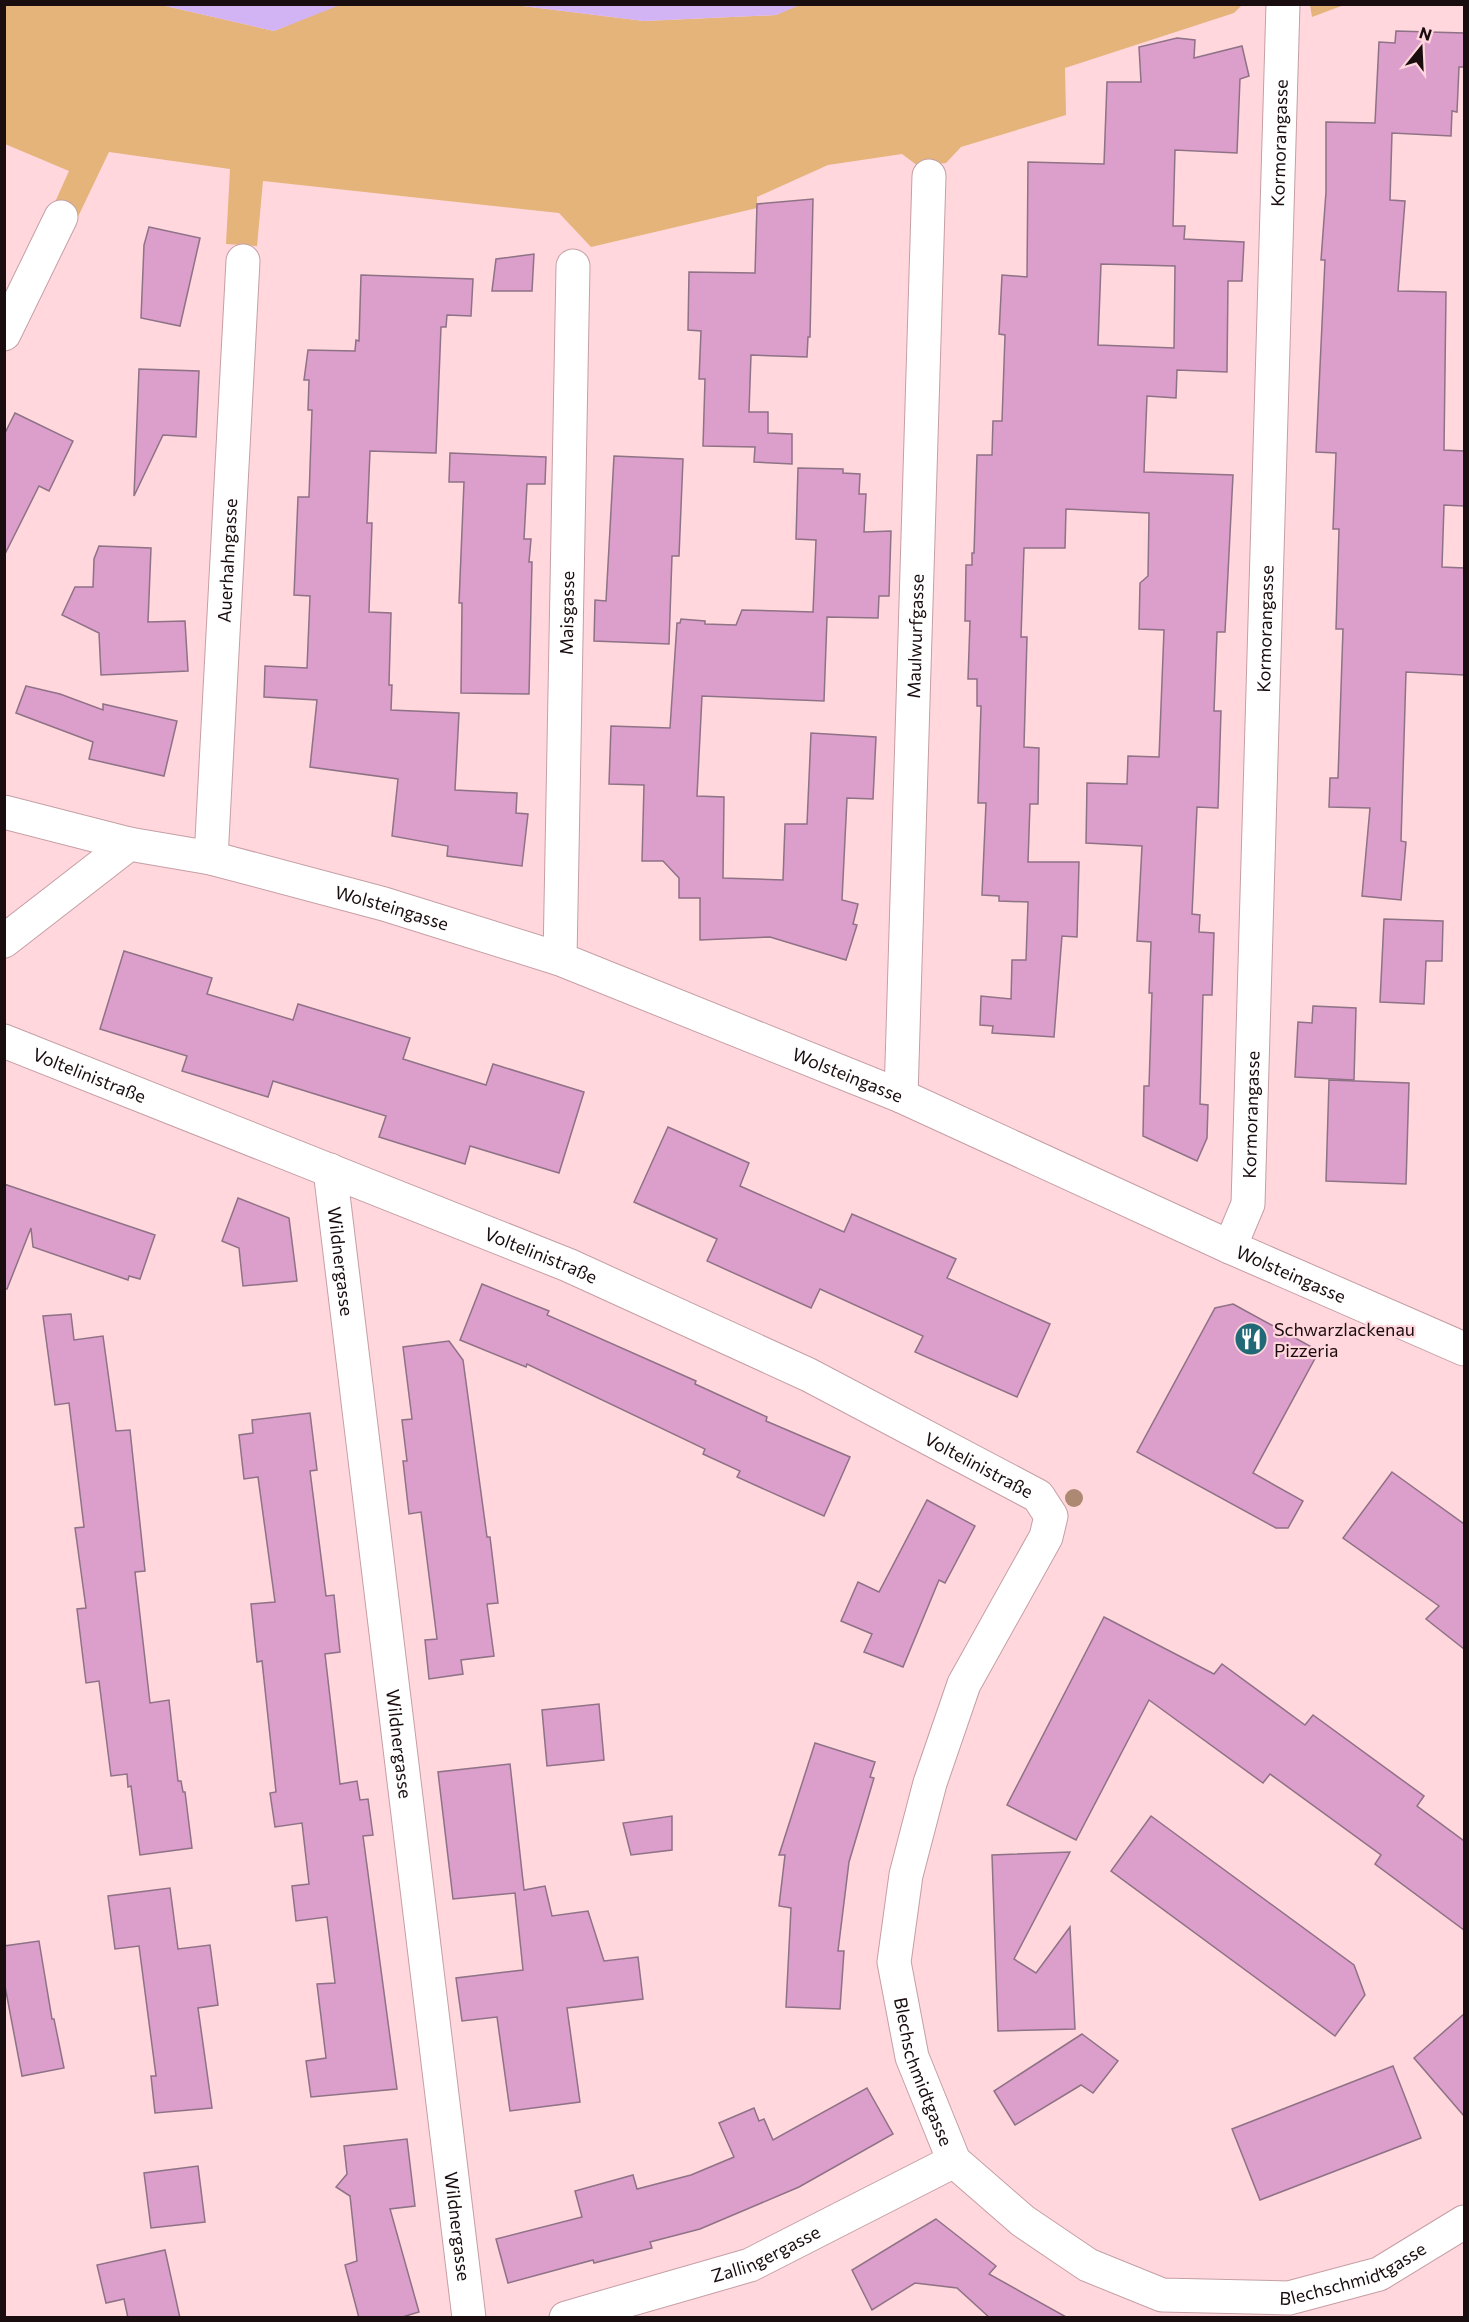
<svg xmlns="http://www.w3.org/2000/svg" width="1469" height="2322" viewBox="0 0 1469 2322" font-family="Commissioner,sans-serif">
<style>
.green{fill:#e5b47b}
.water{fill:#d2b3f3}
.building{fill:#dc9ecb;stroke:#8e7286;stroke-width:1.5;fill-rule:evenodd}
.lines{fill:none;stroke-linecap:round;stroke-linejoin:round}
.minor-casing{stroke:#c59fa5;stroke-width:35}
.tertiary-casing{stroke:#c59fa5;stroke-width:35}
.minor{stroke:#fff;stroke-width:33}
.tertiary{stroke:#fff;stroke-width:33}
.tree{fill:#ad8873}
.labels{text-anchor:middle;dominant-baseline:central;stroke-width:4.5;stroke-linejoin:round;paint-order:stroke}
.street-label{font-size:18px;fill:#1a0d0f;stroke:#ffd7dd}
.poi-label{font-size:18px;fill:#1a0d0f;stroke:#ffd7dd;text-anchor:start}
</style>
<rect width="100%" height="100%" fill="#ffd7dd"/>
<g class="green">
<polygon points="340,4 514,5 644,21 776,15 800,4 1242,5 1234,13 1065,68 1066,115 961,147 946,163 918,166 902,154 828,165 757,197 757,208 591,247 559,213 263,181 257,246 226,244 230,169 109,152 75,223 51,211 69,171 5,144 4,5 161,5 274,31"/>
<polygon points="1310,5 1310,4 1344,5 1312,17"/>
</g>
<g class="water">
<polygon points="161,5 340,4 340,5 274,31"/>
<polygon points="514,5 800,4 800,5 776,15 644,21"/>
</g>
<g class="building">
<polygon points="1396,31 1464,33 1464,67 1459,67 1457,112 1452,111 1451,136 1392,133 1390,200 1405,201 1398,291 1446,292 1444,450 1464,451 1464,506 1444,505 1442,567 1464,568 1464,675 1406,672 1401,841 1406,842 1401,900 1362,896 1370,808 1329,807 1330,778 1338,778 1343,629 1336,629 1339,529 1333,529 1336,453 1316,452 1325,260 1321,260 1326,192 1326,122 1375,123 1379,42 1395,43"/>
<path d="M1177,38L1195,40L1194,58L1242,46L1249,76L1240,79L1237,153L1175,150L1173,226H1185L1184,239L1244,242L1242,281H1228L1227,372L1177,370L1176,398L1147,396L1144,472L1233,475L1225,632H1217L1214,711H1221L1218,808L1197,807L1192,914L1200,915L1199,932L1214,933L1212,995H1203L1200,1104L1208,1105L1207,1138L1197,1161L1143,1136L1144,1086H1149L1152,993H1149L1151,942L1137,941L1142,846L1086,843L1087,783L1127,784L1128,756L1159,757L1164,630L1139,629L1140,583L1148,576L1149,513L1066,509L1065,548H1024L1021,637H1027L1024,747L1039,748L1038,804H1030L1028,862H1079L1077,937L1062,936L1054,1037L992,1033L993,1026L980,1025L981,996L1011,999L1012,960H1026L1028,902L999,901V896L982,895L986,803H978L981,706H977V679H968L970,621H965L966,565H972V553H974L977,455H992L993,421H1002L1005,335L999,334L1002,275L1027,277L1028,162L1104,164L1107,82H1141L1139,47ZM1101,264L1175,266L1174,348L1098,345Z"/>
<polygon points="813,199 810,337 808,337 807,357 751,355 749,412 768,412 768,433 792,434 792,464 754,462 755,447 703,446 705,379 699,379 701,331 688,330 689,272 755,273 757,204"/>
<polygon points="149,227 200,238 180,326 141,318 144,245"/>
<polygon points="534,254 532,291 492,291 496,259"/>
<polygon points="361,275 473,279 471,316 447,315 446,327 441,327 436,453 370,451 367,523 372,523 369,612 391,613 389,685 392,685 391,710 459,713 455,790 517,793 516,813 528,814 522,866 447,856 448,846 392,836 398,779 310,767 317,700 264,697 265,666 307,668 310,596 294,595 298,497 309,497 312,410 308,410 309,380 304,380 308,350 355,351 356,340 359,341"/>
<polygon points="139,369 199,371 196,437 163,435 134,496"/>
<polygon points="15,413 73,441 49,491 39,486 4,556 4,435"/>
<polygon points="450,453 546,457 545,484 527,484 524,539 531,539 529,562 532,562 529,694 461,693 462,603 459,603 464,482 449,482"/>
<polygon points="614,456 683,459 679,556 672,556 669,644 594,641 595,600 606,601"/>
<polygon points="798,468 843,469 843,473 860,474 859,494 866,494 864,532 891,531 889,596 879,596 878,618 827,617 824,701 702,696 697,796 724,797 723,878 783,880 785,824 807,824 811,733 876,737 873,799 847,798 842,900 858,904 853,924 857,925 846,960 770,937 700,940 700,898 679,898 679,878 663,861 642,861 644,785 609,784 611,726 670,728 677,623 680,623 681,619 705,621 705,624 736,625 742,610 813,612 816,540 796,539"/>
<polygon points="99,546 151,548 148,622 185,621 188,671 101,675 99,633 62,615 75,587 93,587 94,559"/>
<polygon points="26,686 60,694 103,710 103,704 177,721 164,776 89,759 93,742 16,713"/>
<polygon points="1384,919 1443,921 1442,961 1426,961 1424,1004 1380,1002"/>
<polygon points="124,951 212,978 207,994 293,1020 298,1004 410,1038 403,1059 438,1070 486,1085 493,1064 584,1092 559,1173 470,1146 465,1164 379,1137 386,1116 273,1081 268,1097 182,1071 187,1056 100,1029"/>
<polygon points="1313,1006 1356,1008 1354,1080 1295,1077 1298,1022 1312,1023"/>
<polygon points="1329,1080 1409,1083 1406,1184 1326,1181"/>
<polygon points="668,1127 749,1163 740,1186 844,1232 852,1214 956,1259 947,1278 1050,1324 1017,1397 915,1352 923,1336 820,1289 811,1308 707,1261 717,1239 634,1202"/>
<polygon points="4,1184 155,1235 140,1279 129,1276 128,1280 33,1247 31,1228 7,1289 4,1289"/>
<polygon points="238,1198 289,1218 297,1281 243,1286 239,1248 222,1241"/>
<polygon points="482,1284 549,1311 547,1315 696,1381 695,1384 767,1417 766,1421 850,1457 824,1516 737,1477 740,1471 703,1454 705,1449 527,1364 526,1367 460,1340"/>
<polygon points="1233,1304 1319,1351 1253,1473 1303,1501 1288,1528 1276,1528 1137,1452 1215,1308"/>
<polygon points="71,1314 74,1340 103,1336 116,1431 130,1430 145,1571 135,1572 150,1703 169,1700 178,1781 181,1781 183,1792 185,1792 192,1848 140,1855 131,1786 128,1787 127,1774 111,1776 99,1681 86,1683 77,1609 86,1608 75,1528 84,1527 69,1403 55,1405 43,1316"/>
<polygon points="449,1341 463,1360 487,1537 490,1537 498,1603 487,1604 494,1656 461,1660 463,1674 429,1679 425,1640 437,1639 421,1512 409,1514 403,1461 407,1461 402,1420 412,1419 403,1347"/>
<polygon points="310,1413 317,1470 310,1471 326,1596 334,1595 340,1652 325,1654 340,1784 357,1781 360,1800 368,1799 373,1835 363,1836 397,2089 311,2097 306,2061 326,2058 317,1984 335,1983 327,1917 296,1921 292,1886 309,1884 302,1823 275,1827 270,1793 276,1792 262,1661 257,1662 251,1604 275,1602 258,1477 244,1479 239,1435 253,1433 252,1420"/>
<polygon points="1392,1472 1464,1524 1464,1649 1426,1619 1439,1606 1343,1538"/>
<polygon points="927,1500 975,1526 945,1583 939,1580 903,1667 864,1652 872,1634 841,1621 858,1582 879,1592"/>
<polygon points="1104,1617 1214,1674 1222,1664 1305,1725 1313,1715 1424,1796 1417,1806 1464,1841 1464,1930 1375,1864 1381,1855 1270,1774 1263,1783 1149,1700 1076,1840 1007,1805"/>
<polygon points="599,1704 604,1760 547,1766 542,1710"/>
<polygon points="815,1743 875,1762 870,1777 874,1778 849,1862 838,1951 844,1951 840,2009 786,2007 791,1908 779,1906 785,1855 779,1855"/>
<polygon points="510,1764 524,1890 545,1886 552,1916 588,1911 604,1961 638,1957 643,1999 567,2008 580,2102 510,2111 497,2017 462,2021 456,1978 523,1970 515,1893 453,1899 438,1772"/>
<polygon points="672,1816 672,1850 631,1855 623,1823"/>
<polygon points="1151,1816 1354,1965 1365,1995 1335,2036 1111,1871"/>
<polygon points="1070,1852 1014,1959 1036,1973 1070,1927 1075,2029 998,2031 992,1855"/>
<polygon points="170,1888 178,1949 210,1945 218,2005 198,2008 212,2108 155,2113 151,2076 156,2076 139,1946 115,1949 108,1896"/>
<polygon points="39,1941 52,2019 54,2019 64,2068 22,2076 4,1981 4,1946"/>
<polygon points="1464,2014 1464,2116 1414,2058"/>
<polygon points="1082,2034 1118,2061 1093,2093 1081,2085 1015,2125 994,2091"/>
<polygon points="1393,2066 1421,2138 1260,2200 1232,2129"/>
<polygon points="867,2088 893,2134 799,2187 700,2229 650,2242 652,2248 594,2263 593,2260 508,2283 496,2239 582,2217 575,2191 633,2175 637,2189 691,2175 734,2157 719,2123 754,2108 759,2121 764,2119 773,2140"/>
<polygon points="407,2139 415,2206 390,2209 419,2312 399,2318 359,2318 345,2265 357,2261 350,2196 336,2187 347,2174 344,2146"/>
<polygon points="198,2166 205,2222 151,2228 144,2173"/>
<polygon points="936,2219 996,2266 989,2274 1068,2318 990,2318 957,2288 915,2283 872,2310 852,2270"/>
<polygon points="165,2250 180,2318 128,2318 124,2299 106,2303 97,2265"/>
</g>
<g class="lines">
<g class="minor-casing">
<g id="minor">
<polyline points="4,334 61,217"/>
<polyline points="4,812 129,844"/>
<path id="s1" d="M211,858L243,261"/>
<path id="s2" d="M560,959L573,266"/>
<path id="s3" d="M4,1041L568,1265L809,1375L1038,1496L1051,1516L1046,1537L964,1684L930,1783L906,1875L894,1962L912,2057L954,2161L1023,2221L1088,2265L1162,2295L1289,2298L1379,2274L1464,2222"/>
<path id="s4" d="M901,1096L929,176"/>
<path id="s5" d="M330,1170L469,2318"/>
<path id="s6" d="M1230,1247L1248,1204L1283,4"/>
<path id="s7" d="M566,2318L750,2265L954,2161"/>
</g>
</g>
<g class="tertiary-casing">
<g id="tertiary">
<path id="s8" d="M4,941L129,844L211,858L384,904L560,959L901,1096L1230,1247L1464,1349"/>
</g>
</g>
<use href="#minor" class="minor"/>
<use href="#tertiary" class="tertiary"/>
</g>
<circle class="tree" cx="1074" cy="1498" r="9"/>
<defs>
<g id="restaurant-disc" transform="scale(1.725)"><circle r="9.5" fill="#226977" stroke="#ffd7dd"/><path d="M-5-6h1v4h1v-4h1v4h1v-4h1v5L-1.5 .5V6h-2V.5L-5-1ZM5-6V6H3V1.5H1.5Q1.5-4 5-6Z" fill="#fff"/></g>
</defs>
<g fill-rule="evenodd">
<use href="#restaurant-disc" x="1251" y="1339"/>
</g>
<g class="labels">
<g class="street-label">
<text stroke="none"><textPath href="#s6" startOffset="1108">Kormorangasse</textPath></text>
<text stroke="none"><textPath href="#s1" startOffset="298">Auerhahngasse</textPath></text>
<text stroke="none"><textPath href="#s2" startOffset="346">Maisgasse</textPath></text>
<text stroke="none"><textPath href="#s6" startOffset="622">Kormorangasse</textPath></text>
<text stroke="none"><textPath href="#s4" startOffset="460">Maulwurfgasse</textPath></text>
<text stroke="none"><textPath href="#s8" startOffset="429">Wolsteingasse</textPath></text>
<text stroke="none"><textPath href="#s3" startOffset="92">Voltelinistraße</textPath></text>
<text stroke="none"><textPath href="#s8" startOffset="915">Wolsteingasse</textPath></text>
<text stroke="none"><textPath href="#s6" startOffset="136">Kormorangasse</textPath></text>
<text stroke="none"><textPath href="#s3" startOffset="578">Voltelinistraße</textPath></text>
<text stroke="none"><textPath href="#s5" startOffset="92">Wildnergasse</textPath></text>
<text stroke="none"><textPath href="#s8" startOffset="1401">Wolsteingasse</textPath></text>
<text stroke="none"><textPath href="#s3" startOffset="1064">Voltelinistraße</textPath></text>
<text stroke="none"><textPath href="#s5" startOffset="578">Wildnergasse</textPath></text>
<text stroke="none"><textPath href="#s3" startOffset="1746">Blechschmidtgasse</textPath></text>
<text stroke="none"><textPath href="#s5" startOffset="1064">Wildnergasse</textPath></text>
<text stroke="none"><textPath href="#s7" startOffset="210">Zallingergasse</textPath></text>
<text stroke="none"><textPath href="#s3" startOffset="2286">Blechschmidtgasse</textPath></text>
</g>
<g class="poi-label">
<text x="1274" y="1329">Schwarzlackenau<tspan x="1274" dy="21">Pizzeria</tspan></text>
</g>
</g>
<rect width="1469" height="2322" fill="none" stroke="#1a0d0f" stroke-width="12"/>
<g transform="translate(1421 48) rotate(18)" stroke="#ffd7dd" stroke-width="4.5" paint-order="stroke">
<path d="M0-4.5L10 22L0 15L-10 22Z" fill="#1a0d0f"/>
<text y="-9" font-size="16" font-weight="bold" text-anchor="middle" fill="#1a0d0f">N</text>
</g>
</svg>
